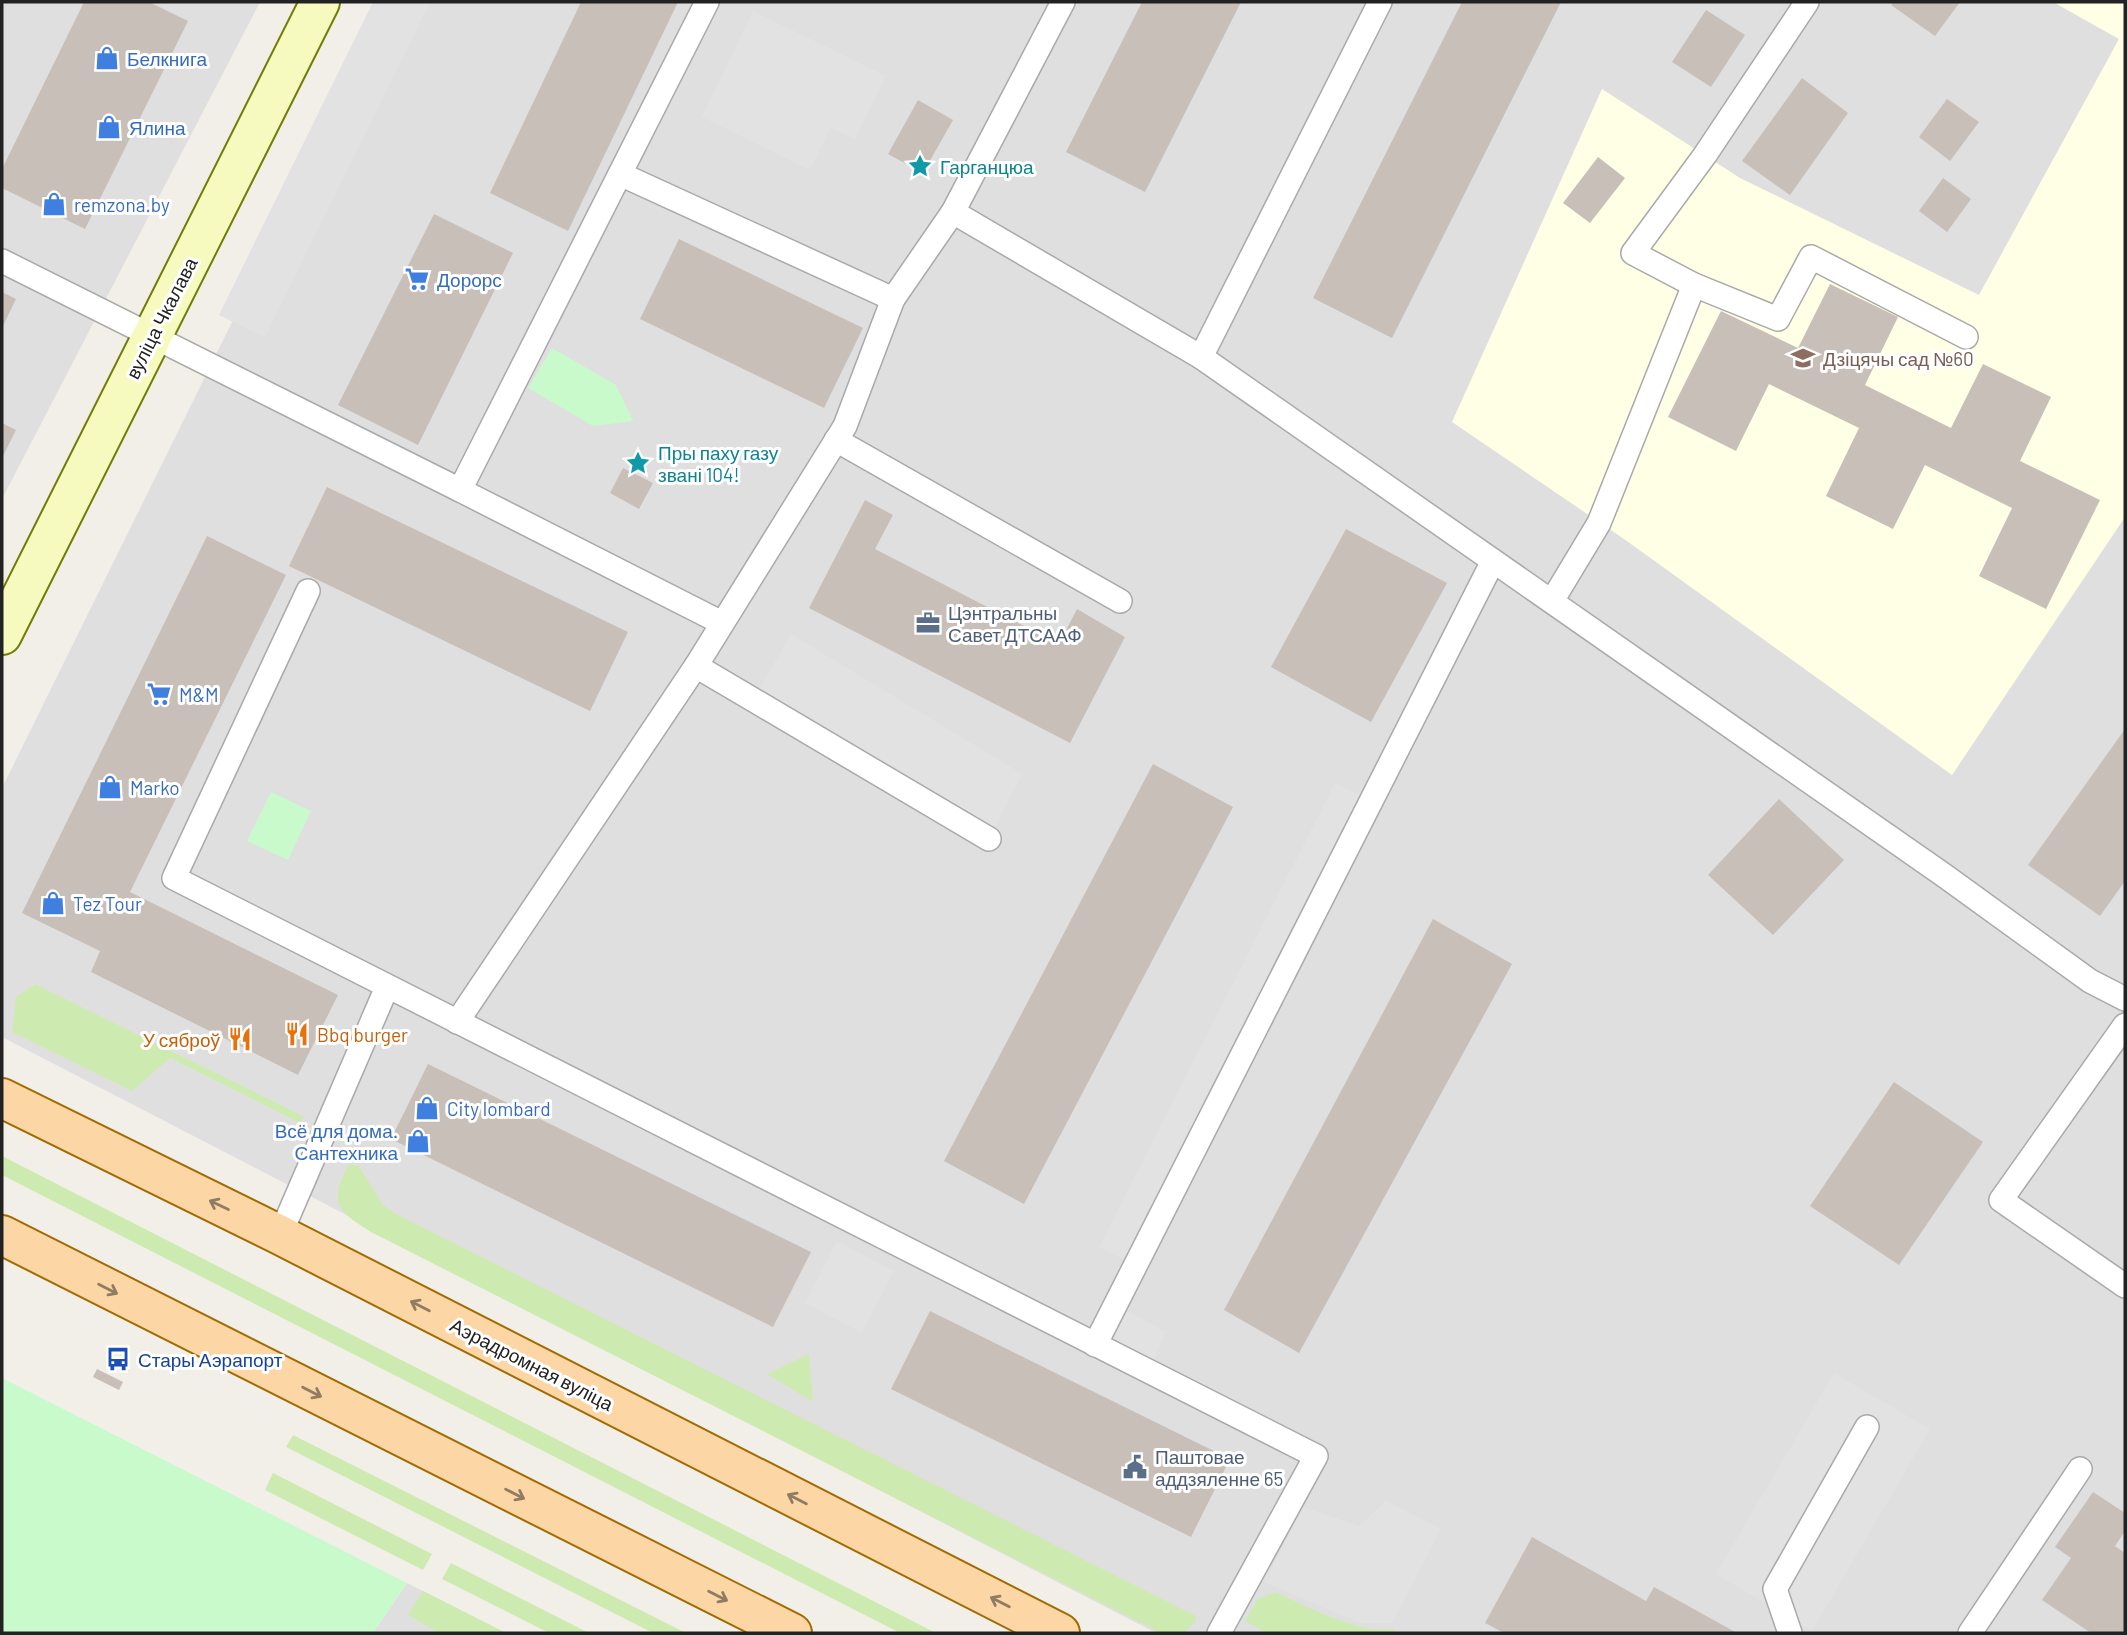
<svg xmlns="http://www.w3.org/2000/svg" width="2127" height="1635" viewBox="0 0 2127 1635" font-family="Barlow,sans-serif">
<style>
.residential{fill:#e0dfdf}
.education{fill:#ffffe5}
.grass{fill:#cdebb0}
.park{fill:#c8facc}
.parking{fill:#e2e2e2}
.building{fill:#c7bfb8}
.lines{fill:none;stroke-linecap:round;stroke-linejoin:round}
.service-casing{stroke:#a9a9a9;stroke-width:26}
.secondary-casing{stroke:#707d05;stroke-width:42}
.primary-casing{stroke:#a06b00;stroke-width:42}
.service{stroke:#fff;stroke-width:23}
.secondary{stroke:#f7fabf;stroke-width:38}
.primary{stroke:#fcd6a4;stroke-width:38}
.oneway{stroke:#8f7c63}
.labels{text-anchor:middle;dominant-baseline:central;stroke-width:6;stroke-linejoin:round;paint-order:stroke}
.shop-label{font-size:19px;fill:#366cbe;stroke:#fff;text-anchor:start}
.culture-label{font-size:19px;fill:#0d838f;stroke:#fff;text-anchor:start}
.street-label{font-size:19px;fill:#222;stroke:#fff}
.education-label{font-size:19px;fill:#785e54;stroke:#fff;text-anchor:start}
.service-label{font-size:19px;fill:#4e5e75;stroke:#fff;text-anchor:start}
.food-label{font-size:19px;fill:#c56008;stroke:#fff;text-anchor:start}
.transit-label{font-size:19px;fill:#164399;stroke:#fff;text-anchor:start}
</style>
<rect width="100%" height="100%" fill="#f2efe9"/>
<g class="residential">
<polygon points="2,2 260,2 2,499"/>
<polygon points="390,2 2125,2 2125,1633 1156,1633 2,1037 2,788"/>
<polygon points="407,1583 506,1633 373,1633"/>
</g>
<polygon class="education" points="2053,2 2125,2 2125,517 1952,775 1624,539 1452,422 1602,89 1740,178 1979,295 2119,39"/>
<g class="grass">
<polygon points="35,984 305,1117 298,1122 170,1058 132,1091 12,1032 16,997"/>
<polygon points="2,1156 936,1633 900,1633 2,1175"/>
<path d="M349,1164L359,1166L383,1205L396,1214L1196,1616V1621L1184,1633H1161L373,1233C337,1211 328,1203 349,1164Z"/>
<polygon points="809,1354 813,1402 767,1374"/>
<polygon points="293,1435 686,1633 653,1633 286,1447"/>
<polygon points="273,1473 432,1554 423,1570 265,1490"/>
<polygon points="451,1563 589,1633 549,1633 442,1579"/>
<polygon points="423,1591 506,1633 439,1633 408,1615"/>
<path d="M1275,1592C1307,1606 1360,1635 1394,1629L1396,1633H1267L1245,1621L1257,1600Z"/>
</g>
<g class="park">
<polygon points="552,348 616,385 633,421 593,426 528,388"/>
<polygon points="271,792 311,811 288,860 247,841"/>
<polygon points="2,1378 407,1583 373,1633 2,1633"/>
</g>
<g class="parking">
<polygon points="373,2 430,2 265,337 219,315"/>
<polygon points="753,11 886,76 855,139 830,128 810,170 702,117"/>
<polygon points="791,634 1022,774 989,839 753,700"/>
<polygon points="1335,783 1370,801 1136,1266 1099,1247"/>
<polygon points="837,1241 894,1271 862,1333 805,1303"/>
<polygon points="1116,1305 1166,1332 1149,1372 1096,1345"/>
<polygon points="1834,1373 1930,1429 1812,1631 1716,1574"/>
<polygon points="1386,1501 1441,1529 1392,1623 1360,1623 1264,1582 1304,1507 1359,1526"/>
</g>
<g class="building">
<polygon points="84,2 149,2 188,21 85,229 2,188 2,169"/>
<polygon points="581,2 678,2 568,231 490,193"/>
<polygon points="1142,2 1241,2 1145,192 1066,152"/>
<polygon points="1462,2 1561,2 1392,338 1313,298"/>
<polygon points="1894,2 1960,2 1935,36 1891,5"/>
<polygon points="1706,10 1745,35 1711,87 1672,62"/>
<polygon points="1802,78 1848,113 1790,195 1742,161"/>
<polygon points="1947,99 1979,122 1950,161 1919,137"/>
<polygon points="918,100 953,120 923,173 888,154"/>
<polygon points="1598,157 1625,178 1590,223 1563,203"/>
<polygon points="1943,178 1971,199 1947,232 1919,211"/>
<polygon points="434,214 513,253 418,445 338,405"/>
<polygon points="679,239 863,328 824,408 640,319"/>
<polygon points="1830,284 1898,317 1865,385 1951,428 1983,364 2051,397 2020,461 2100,500 2046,609 1979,576 2012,508 1925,465 1893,529 1826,496 1859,428 1769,384 1736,451 1668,417 1721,311 1798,348"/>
<polygon points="2,292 16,299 2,328"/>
<polygon points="2,423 16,430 2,458"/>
<polygon points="623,468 653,483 639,509 610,493"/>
<polygon points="327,487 628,632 590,711 289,566"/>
<polygon points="865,500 893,515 875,549 1059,644 1077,609 1125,637 1070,743 809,608"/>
<polygon points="1346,529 1447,583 1371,722 1271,667"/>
<polygon points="207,536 286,575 130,892 338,995 298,1075 91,972 100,951 22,913"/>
<polygon points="2125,729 2125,881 2100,916 2028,865"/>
<polygon points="1153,764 1233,807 1024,1204 944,1161"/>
<polygon points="1779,799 1844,860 1773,935 1708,875"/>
<polygon points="1433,919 1512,964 1299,1353 1224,1310"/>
<polygon points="428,1064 811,1252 773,1327 391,1139"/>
<polygon points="1894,1082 1983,1142 1899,1265 1810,1206"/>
<polygon points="930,1311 1230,1459 1191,1537 891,1389"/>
<polygon points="97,1369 123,1382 119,1390 93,1377"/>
<polygon points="2093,1492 2125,1513 2125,1531 2115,1546 2125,1553 2125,1633 2091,1633 2042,1600 2071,1558 2055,1547"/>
<polygon points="1532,1537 1646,1601 1654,1587 1737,1633 1504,1633 1485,1623"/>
</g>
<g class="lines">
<g class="service-casing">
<g id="service">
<polyline points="1807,2 1705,155 1633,253 1694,285 1778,319 1811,257 1966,337"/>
<polyline points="620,174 893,299"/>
<polyline points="953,212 1063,2"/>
<polyline points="2,261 460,490 707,2"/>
<polyline points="1201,357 1380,2"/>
<polyline points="836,440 1120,601"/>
<polyline points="460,490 722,623"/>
<polyline points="308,591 174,878 1316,1456 1219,1633"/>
<polyline points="1552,601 1599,523 1694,285"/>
<polyline points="696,666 989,839"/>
<polyline points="457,1022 696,666 845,426 893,299 953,212 1201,357 1945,876 2090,981 2125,999"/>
<polyline points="2125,1025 2001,1200 2125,1286"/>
<polyline points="280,1235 387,987"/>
<polyline points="1095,1345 1492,563"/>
<polyline points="1790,1633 1775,1589 1867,1427"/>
<polyline points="1970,1633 2080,1469"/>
</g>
</g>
<g class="secondary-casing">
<polyline id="secondary" points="2,635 320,2"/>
</g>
<g class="primary-casing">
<g id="primary">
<polyline points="2,1098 280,1235 1060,1633"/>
<polyline points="2,1235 792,1633"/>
</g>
</g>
<use href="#service" class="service"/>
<use href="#secondary" class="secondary"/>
<use href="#primary" class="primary"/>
</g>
<defs><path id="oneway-shaft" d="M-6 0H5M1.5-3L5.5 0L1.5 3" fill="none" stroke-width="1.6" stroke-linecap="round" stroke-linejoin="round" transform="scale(1.75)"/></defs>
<g class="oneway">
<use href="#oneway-shaft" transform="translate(219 1205) rotate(-154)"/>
<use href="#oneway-shaft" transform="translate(108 1289) rotate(27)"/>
<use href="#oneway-shaft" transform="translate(420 1306) rotate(-153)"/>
<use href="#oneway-shaft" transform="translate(312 1392) rotate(27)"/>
<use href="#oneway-shaft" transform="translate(515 1494) rotate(27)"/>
<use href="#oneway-shaft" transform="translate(797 1499) rotate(-153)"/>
<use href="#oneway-shaft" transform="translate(718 1596) rotate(27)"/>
<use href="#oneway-shaft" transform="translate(1000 1602) rotate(-153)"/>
</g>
<defs>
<g id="shop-bare" transform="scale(1.89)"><path d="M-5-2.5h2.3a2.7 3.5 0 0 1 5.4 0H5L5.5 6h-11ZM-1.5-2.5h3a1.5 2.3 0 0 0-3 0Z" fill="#3f7fe0" stroke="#fff" stroke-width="2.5" paint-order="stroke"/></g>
<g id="sight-bare" transform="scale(1.89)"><path d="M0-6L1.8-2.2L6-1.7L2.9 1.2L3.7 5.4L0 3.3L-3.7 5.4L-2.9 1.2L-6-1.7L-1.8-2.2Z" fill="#0f9aa8" stroke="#fff" stroke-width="2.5" paint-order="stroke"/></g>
<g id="supermarket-bare" transform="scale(1.89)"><path d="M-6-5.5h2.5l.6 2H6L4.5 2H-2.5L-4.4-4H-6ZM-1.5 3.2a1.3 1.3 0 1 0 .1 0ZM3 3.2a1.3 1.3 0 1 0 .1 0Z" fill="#3f7fe0" stroke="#fff" stroke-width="2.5" paint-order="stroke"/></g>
<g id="school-bare" transform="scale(1.89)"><path d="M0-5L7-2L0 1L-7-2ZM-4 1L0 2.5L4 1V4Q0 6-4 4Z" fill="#8d6e63" stroke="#fff" stroke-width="2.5" paint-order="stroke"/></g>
<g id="office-bare" transform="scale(1.89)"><path d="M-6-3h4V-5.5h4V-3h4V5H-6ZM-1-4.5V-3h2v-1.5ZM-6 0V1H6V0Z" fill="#5c6f8a" stroke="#fff" stroke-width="2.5" paint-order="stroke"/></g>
<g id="restaurant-bare" transform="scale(1.89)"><path d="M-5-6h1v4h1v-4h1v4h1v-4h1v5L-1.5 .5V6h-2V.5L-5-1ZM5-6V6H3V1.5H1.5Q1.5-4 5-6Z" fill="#e8710a" stroke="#fff" stroke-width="2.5" paint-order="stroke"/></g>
<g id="bus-bare" transform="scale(1.89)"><path d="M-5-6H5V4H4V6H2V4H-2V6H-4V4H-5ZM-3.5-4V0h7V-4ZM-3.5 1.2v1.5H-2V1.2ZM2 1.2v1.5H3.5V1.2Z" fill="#1a4fb4" stroke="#fff" stroke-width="2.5" paint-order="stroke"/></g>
<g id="civic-bare" transform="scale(1.89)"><path d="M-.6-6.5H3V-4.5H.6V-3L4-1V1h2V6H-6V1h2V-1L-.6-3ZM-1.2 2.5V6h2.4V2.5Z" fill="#5c6f8a" stroke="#fff" stroke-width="2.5" paint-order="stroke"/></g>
</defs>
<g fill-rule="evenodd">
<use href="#shop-bare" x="107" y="58"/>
<use href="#shop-bare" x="109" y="127"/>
<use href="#sight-bare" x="920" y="166"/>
<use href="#shop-bare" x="54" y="204"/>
<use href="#supermarket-bare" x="417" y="279"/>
<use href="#school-bare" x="1803" y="358"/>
<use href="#sight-bare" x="638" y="463"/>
<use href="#office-bare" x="928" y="623"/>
<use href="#supermarket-bare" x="159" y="694"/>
<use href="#shop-bare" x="110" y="787"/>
<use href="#shop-bare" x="53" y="903"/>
<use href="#restaurant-bare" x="297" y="1034"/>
<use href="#restaurant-bare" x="240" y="1039"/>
<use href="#shop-bare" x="427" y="1108"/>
<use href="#shop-bare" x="418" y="1141"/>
<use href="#bus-bare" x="118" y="1359"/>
<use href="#civic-bare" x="1135" y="1467"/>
</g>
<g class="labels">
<g class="shop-label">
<text x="127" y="58">Белкнига</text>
<text x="129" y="127">Ялина</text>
<text x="74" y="204">remzona.by</text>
<text x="437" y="279">Дорорс</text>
<text x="179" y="694">M&amp;M</text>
<text x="130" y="787">Marko</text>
<text x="73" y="903">Tez Tour</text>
<text x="447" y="1108">City lombard</text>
<text x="398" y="1130" text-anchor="end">Всё для дома.<tspan x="398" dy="22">Сантехника</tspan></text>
</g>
<g class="culture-label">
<text x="940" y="166">Гарганцюа</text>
<text x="658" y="452">Пры паху газу<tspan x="658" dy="22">звані 104!</tspan></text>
</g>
<g class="street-label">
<text transform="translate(161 318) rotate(-63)">вуліца Чкалава</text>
<text transform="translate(532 1364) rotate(27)">Аэрадромная вуліца</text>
</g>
<g class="education-label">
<text x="1823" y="358">Дзіцячы сад №60</text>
</g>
<g class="service-label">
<text x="948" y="612">Цэнтральны<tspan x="948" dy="22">Савет ДТСААФ</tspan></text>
<text x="1155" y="1456">Паштовае<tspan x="1155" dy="22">аддзяленне 65</tspan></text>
</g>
<g class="food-label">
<text x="317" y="1034">Bbq burger</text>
<text x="220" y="1039" text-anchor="end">У сяброў</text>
</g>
<g class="transit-label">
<text x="138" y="1359">Стары Аэрапорт</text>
</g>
</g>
<rect width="2127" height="1635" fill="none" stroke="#222222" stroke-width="7"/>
</svg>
